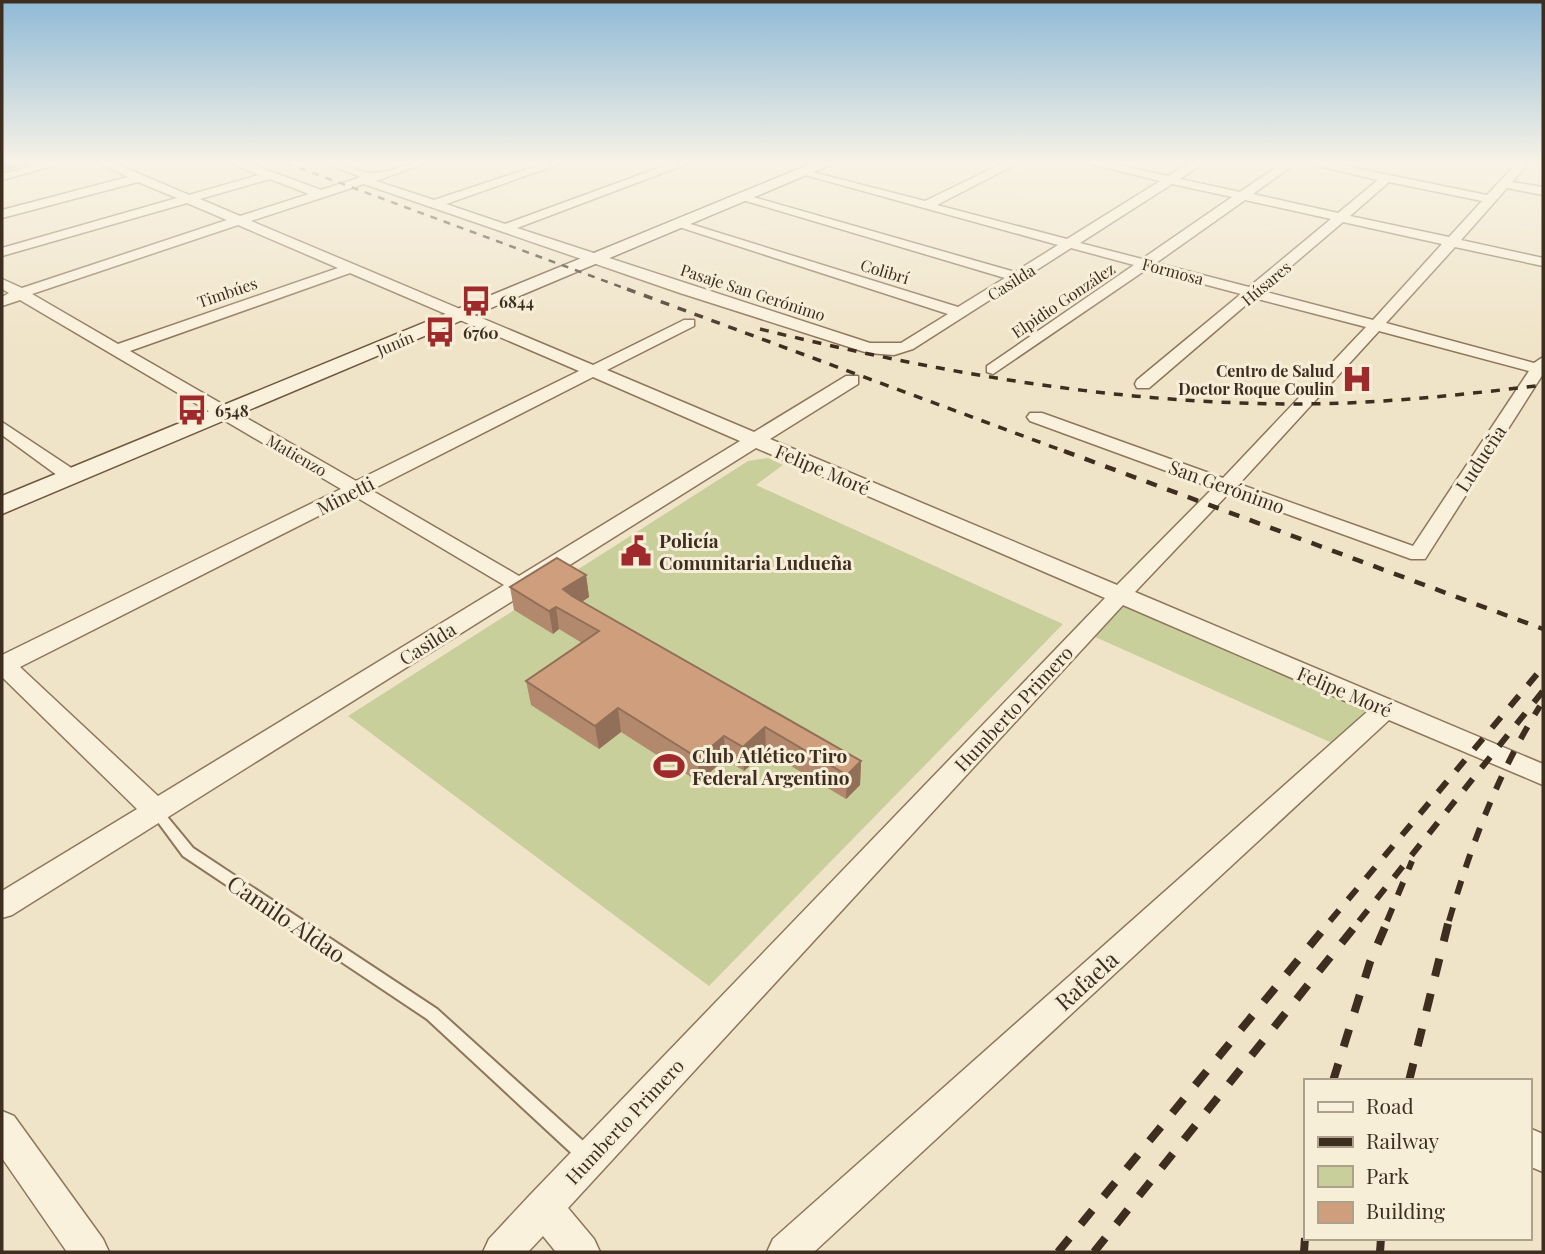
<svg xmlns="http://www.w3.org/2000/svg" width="1545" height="1254" viewBox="0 0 1545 1254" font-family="'Playfair Display',serif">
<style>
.green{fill:#c9cf9b}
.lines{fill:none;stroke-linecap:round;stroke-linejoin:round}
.lane-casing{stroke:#8d765c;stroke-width:4}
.street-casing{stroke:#8d765c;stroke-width:3}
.secondary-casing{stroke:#6f573f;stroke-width:3}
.lane{fill:#faf1dc;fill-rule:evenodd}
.street{fill:#faf1dc;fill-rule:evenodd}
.secondary{fill:#faf1dc;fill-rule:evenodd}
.rail-far4{stroke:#3d2e20;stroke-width:2.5;stroke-dasharray:7 7;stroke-linecap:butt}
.rail-far3{stroke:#3d2e20;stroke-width:3.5;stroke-dasharray:9 9;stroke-linecap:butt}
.rail-far2{stroke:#3d2e20;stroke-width:4.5;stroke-dasharray:11 11;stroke-linecap:butt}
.rail-far1{stroke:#3d2e20;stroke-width:6;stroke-dasharray:14 14;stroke-linecap:butt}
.rail{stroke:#3d2e20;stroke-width:8;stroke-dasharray:18 18;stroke-linecap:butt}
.wall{fill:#b2896c}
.shaded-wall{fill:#916f58}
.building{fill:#cf9f7d;stroke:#916f58;stroke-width:2}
.labels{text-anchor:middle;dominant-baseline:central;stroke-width:6;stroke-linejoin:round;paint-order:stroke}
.far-street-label{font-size:16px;fill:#3d2e20;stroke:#f7eed8}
.far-poi-label{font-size:16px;font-weight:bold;fill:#3d2e20;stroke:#f7eed8;text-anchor:start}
.street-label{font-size:19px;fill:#3d2e20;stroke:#f7eed8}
.poi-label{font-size:19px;font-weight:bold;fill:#3d2e20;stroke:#f7eed8;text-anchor:start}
.near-street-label{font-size:23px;fill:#3d2e20;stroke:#f7eed8}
</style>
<rect width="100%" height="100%" fill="#f0e4c8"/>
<g class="green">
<polygon points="768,458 783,465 756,485 1063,624 709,986 348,716 748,461"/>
<polygon points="1124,603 1369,708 1332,743 1093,636"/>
</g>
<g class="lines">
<g class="lane-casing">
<polygon id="lane" points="156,806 160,808 193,848 437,1009 592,1149 594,1155 592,1161 586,1163 580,1161 427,1019 183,856 152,814 150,811 152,808"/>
</g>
<g class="street-casing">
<g id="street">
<polygon points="43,163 63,163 2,180 2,174"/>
<path d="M98,163H114L189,195L259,175L231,163H248L321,190L361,177L325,163C343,163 364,174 375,173C392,172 407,163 425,163L376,181L434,200L545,163H562L446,204L505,224L672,163H689L517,228L870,343H901L948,314L673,225L684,222L958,307L1005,278L736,198L746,195L1015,272L1058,245L798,173L804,170L925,201L1003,163H1018L937,205L1067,239L1160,181L1087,163H1109L1168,176L1189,163H1203L1180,179L1240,192L1282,163H1296L1253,194L1338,213L1378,180L1307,163H1330L1487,195L1517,163H1529L1512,182L1543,187V195L1507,188L1461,240L1543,258V266L1455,247L1386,323L1534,363L1543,357V374L1425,559H1411L1229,493L1135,592L1543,764V785L1389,720L814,1252H767L773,1239L1368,711L1123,605L568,1208L594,1239L600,1252H556L543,1236L528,1252H483L489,1239L530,1195L1105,598L756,448L12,915L2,918V891L137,809L2,677V655L341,489L20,300L2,306V297L9,293L2,289V279L22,288L227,220L187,203L2,256V248L177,198L138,182L2,218V210L128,177ZM270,179L309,194L240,216L200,199ZM1389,182L1482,201L1449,237L1350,216ZM364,184L680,293L868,353L894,355L913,349L1071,248L1134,265L987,366V372L993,374L1147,269L1241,294L1137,380L1135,384L1137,388H1149L1254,298L1366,327L1223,478L1042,413H1030L1027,417L1030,421L1213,488L1117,585L770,439L858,384V376H846L754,432L607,370L694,326V320H684L593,365L251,221ZM1172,184L1232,197L1142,259L1080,243ZM1245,200L1331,219L1249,287L1156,263ZM1343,222L1442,244L1373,320L1262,291ZM238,225L338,268L118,344L32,294ZM350,273L579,371L356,481L130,351ZM1379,331L1529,371L1413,546L1239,484ZM593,377L740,441L519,576L371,490ZM356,497L504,585L158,796L20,667Z"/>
<polygon points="2,422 79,473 82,477 79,481 65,481 2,435"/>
<polygon points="2,1111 14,1116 103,1239 109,1252 67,1252 2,1158"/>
<polygon points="1529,1128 1543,1134 1543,1172 1529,1166"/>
</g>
</g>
<g class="secondary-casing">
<polygon id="secondary" points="813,163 835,163 2,514 2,496"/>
</g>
<use href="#lane" class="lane"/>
<use href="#street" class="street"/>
<use href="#secondary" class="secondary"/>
<polyline class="rail-far4" points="286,163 632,291"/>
<g class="rail-far3">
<polyline points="627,289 1069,453"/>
<path d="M760,329C952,376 1149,410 1348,403C1413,400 1478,393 1543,385"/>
</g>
<polyline class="rail-far2" points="1064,451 1543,629"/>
<g class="rail-far1">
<polyline points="1330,921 1543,667"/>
<polyline points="1359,921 1543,691"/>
<polyline points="1387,921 1412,861"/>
<path d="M1449,921C1471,845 1498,773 1540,706"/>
</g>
<g class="rail">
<polyline points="1333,1081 1370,962 1388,920"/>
<polyline points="1409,1081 1449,920"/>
<polyline points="1058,1252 1331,920"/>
<polyline points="1094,1252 1360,920"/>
<polyline points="1304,1252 1305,1238"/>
<polyline points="1380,1252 1381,1238"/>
</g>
</g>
<polygon class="wall" points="586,575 589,597 582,602 861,761 860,785 846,799 766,751 744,771 725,759 699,782 621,732 599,749 531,705 526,681 582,643 559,629 553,634 514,610 510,587"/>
<g class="shaded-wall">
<polygon points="2,163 33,163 2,171"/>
<polygon points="586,575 589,597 566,612 563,589"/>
<polygon points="556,607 559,629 553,634 549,611"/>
<polygon points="618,708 621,732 599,749 595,726"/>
<polygon points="765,727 766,751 744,771 743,747"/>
<polygon points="724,736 725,759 699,782 698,758"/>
<polygon points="861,761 860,785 846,799 847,775"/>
</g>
<polygon class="building" points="557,558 586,575 563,589 572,596 861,761 847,775 765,727 743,747 724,736 698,758 618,708 595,726 526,681 599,631 556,607 549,611 510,587"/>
<linearGradient id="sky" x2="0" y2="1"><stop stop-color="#8fbad6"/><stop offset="0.48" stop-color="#f8f3e6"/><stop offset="1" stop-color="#f8f3e6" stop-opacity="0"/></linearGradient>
<rect width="1545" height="339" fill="url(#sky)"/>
<defs>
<g id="bus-bare" transform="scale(2.415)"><path d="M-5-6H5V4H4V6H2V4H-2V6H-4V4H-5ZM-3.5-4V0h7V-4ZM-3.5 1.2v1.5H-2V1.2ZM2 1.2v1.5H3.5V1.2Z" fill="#9e2a2b" stroke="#f7eed8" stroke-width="2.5" paint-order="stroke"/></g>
<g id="hospital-bare" transform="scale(2.415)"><path d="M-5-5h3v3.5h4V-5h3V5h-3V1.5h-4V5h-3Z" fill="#9e2a2b" stroke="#f7eed8" stroke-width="2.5" paint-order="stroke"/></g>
<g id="civic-bare" transform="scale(2.415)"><path d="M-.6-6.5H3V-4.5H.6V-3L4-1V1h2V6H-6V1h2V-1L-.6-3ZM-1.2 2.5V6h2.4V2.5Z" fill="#9e2a2b" stroke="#f7eed8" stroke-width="2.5" paint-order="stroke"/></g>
<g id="stadium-bare" transform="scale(2.415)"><path d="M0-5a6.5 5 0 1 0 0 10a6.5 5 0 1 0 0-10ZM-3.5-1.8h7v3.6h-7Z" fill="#9e2a2b" stroke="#f7eed8" stroke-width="2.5" paint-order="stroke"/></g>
</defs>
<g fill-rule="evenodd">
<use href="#bus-bare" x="476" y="301"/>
<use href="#bus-bare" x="440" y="332"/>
<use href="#hospital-bare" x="1357" y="379"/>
<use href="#bus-bare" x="192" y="410"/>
<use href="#civic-bare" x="636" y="551"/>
<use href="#stadium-bare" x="669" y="766"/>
</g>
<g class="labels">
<g class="far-street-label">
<text transform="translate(885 271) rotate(17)">Colibrí</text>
<text transform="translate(1173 271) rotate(15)">Formosa</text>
<text transform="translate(1011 282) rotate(-32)">Casilda</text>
<text transform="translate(1266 283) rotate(-40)">Húsares</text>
<text transform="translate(227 292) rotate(-19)">Timbúes</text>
<text transform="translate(753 292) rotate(18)">Pasaje San Gerónimo</text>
<text transform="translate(1063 300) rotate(-34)">Elpidio González</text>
<text transform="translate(395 343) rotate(-23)">Junín</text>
<text transform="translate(297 455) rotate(30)">Matienzo</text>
</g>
<g class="far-poi-label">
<text x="499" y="301">6844</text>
<text x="463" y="332">6760</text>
<text x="1334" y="370" text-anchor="end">Centro de Salud<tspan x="1334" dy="18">Doctor Roque Coulin</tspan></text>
<text x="215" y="410">6548</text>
</g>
<g class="street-label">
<text transform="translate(1480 458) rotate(-57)">Ludueña</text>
<text transform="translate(823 469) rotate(23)">Felipe Moré</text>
<text transform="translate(1227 486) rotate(20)">San Gerónimo</text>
<text transform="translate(345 495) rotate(-27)">Minetti</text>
<text transform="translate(427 643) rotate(-32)">Casilda</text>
<text transform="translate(1345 691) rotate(23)">Felipe Moré</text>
<text transform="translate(1013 708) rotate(-47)">Humberto Primero</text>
<text transform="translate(624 1121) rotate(-47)">Humberto Primero</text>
</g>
<g class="poi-label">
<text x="659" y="540">Policía<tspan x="659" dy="22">Comunitaria Ludueña</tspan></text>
<text x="692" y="755">Club Atlético Tiro<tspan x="692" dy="22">Federal Argentino</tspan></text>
</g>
<g class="near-street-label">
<text transform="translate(287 918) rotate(34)">Camilo Aldao</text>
<text transform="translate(1086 980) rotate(-42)">Rafaela</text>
</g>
</g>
<rect width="1545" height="1254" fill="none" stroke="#3d2e20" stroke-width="7"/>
<rect x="1304" y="1079" width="228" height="161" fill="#f7eed8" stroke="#ada18e" stroke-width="2"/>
<rect x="1318" y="1102" width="35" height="10" fill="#faf1dc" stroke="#ada18e" stroke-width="2"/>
<text x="1366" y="1114" font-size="21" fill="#3d2e20">Road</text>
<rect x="1318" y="1137" width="35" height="10" fill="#3d2e20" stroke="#ada18e" stroke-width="2"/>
<text x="1366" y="1149" font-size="21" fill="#3d2e20">Railway</text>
<rect x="1318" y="1166" width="35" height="21" fill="#c9cf9b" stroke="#ada18e" stroke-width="2"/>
<text x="1366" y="1184" font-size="21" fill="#3d2e20">Park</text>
<rect x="1318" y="1202" width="35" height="21" fill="#cf9f7d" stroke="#ada18e" stroke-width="2"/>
<text x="1366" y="1219" font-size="21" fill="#3d2e20">Building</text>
</svg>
